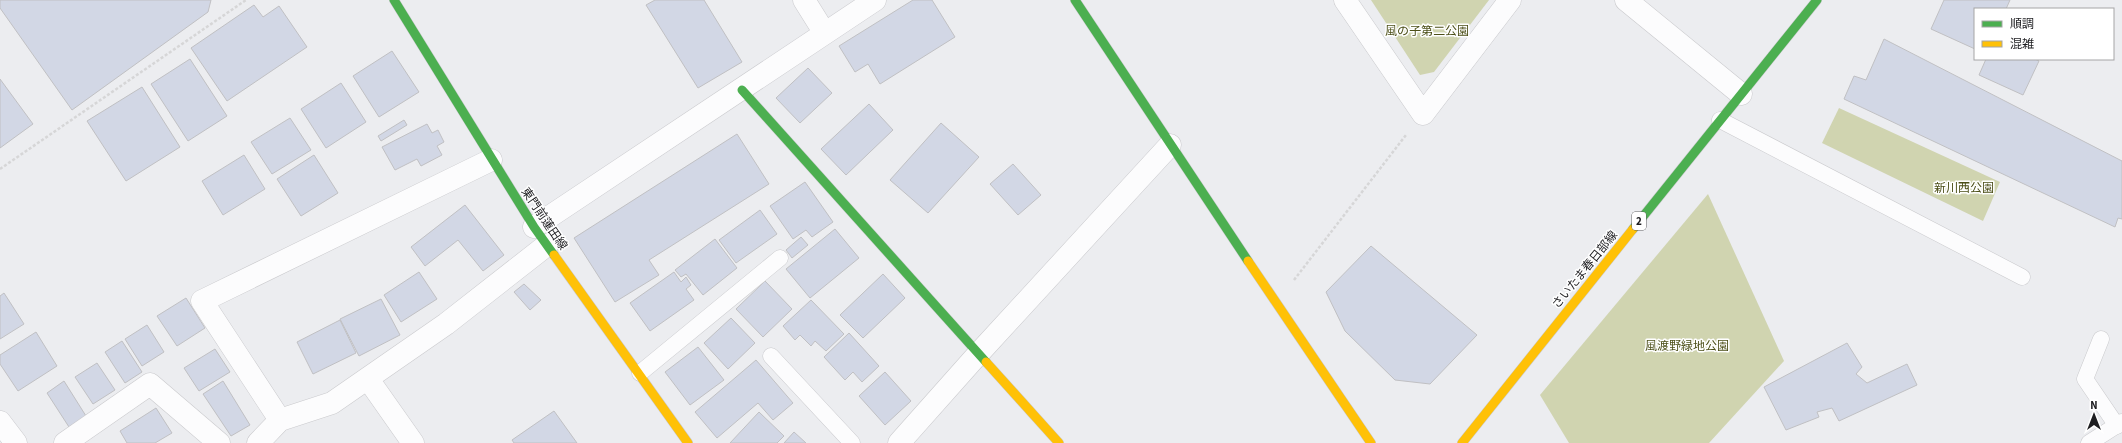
<svg xmlns="http://www.w3.org/2000/svg" width="2122" height="443" viewBox="0 0 2122 443" font-family="'Source Sans 3','Noto Sans JP',sans-serif">
<style>
.green{fill:#d0d4b0}
.building{fill:#d2d7e5;stroke:#c0c0c3}
.lines{fill:none;stroke-linecap:round;stroke-linejoin:round}
.lane-casing{stroke:#cacacd;stroke-width:17}
.street-casing{stroke:#cacacd;stroke-width:23}
.fast-casing{stroke:#cacacd;stroke-width:10}
.slow-casing{stroke:#cacacd;stroke-width:10}
.path{stroke:#d6d6d7;stroke-width:2.5;stroke-dasharray:3 2;stroke-linecap:butt}
.lane{stroke:#fcfcfd;stroke-width:16}
.street{stroke:#fcfcfd;stroke-width:22}
.fast{stroke:#4caf50;stroke-width:9}
.slow{stroke:#ffc107;stroke-width:9}
.labels{text-anchor:middle;dominant-baseline:central;stroke-width:3;stroke-linejoin:round;paint-order:stroke}
.shield{fill:#fff;stroke:#616163;stroke-width:1}
.shield-label{font-size:11px;font-weight:bold;fill:#1d1d20}
.park-label{font-size:12px;fill:#4c4f18;stroke:#fff}
.street-label{font-size:12px;fill:#1d1d20;stroke:#fff}
</style>
<rect width="100%" height="100%" fill="#ecedf0"/>
<g class="green">
<polygon points="1371,0 1489,0 1434,72 1420,75"/>
<polygon points="1839,108 2000,182 1983,221 1822,143"/>
<polygon points="1708,194 1784,361 1709,443 1569,443 1540,395"/>
</g>
<g class="building">
<polygon points="0,0 211,0 208,12 72,110 0,8"/>
<polygon points="655,0 704,0 742,62 698,88 646,5"/>
<polygon points="913,0 932,0 955,37 880,84 868,64 855,72 839,46"/>
<polygon points="1944,0 2010,0 2006,9 1975,9 1975,49 1931,29"/>
<polygon points="254,5 263,17 279,6 307,47 227,101 191,48"/>
<polygon points="1884,39 2122,161 2122,219 2118,218 2115,227 1844,99 1854,76 1866,80"/>
<polygon points="392,51 419,92 379,117 353,76"/>
<polygon points="190,59 227,116 188,141 151,84"/>
<polygon points="1986,59 2035,59 2039,61 2023,95 1979,75"/>
<polygon points="808,68 832,93 800,123 776,98"/>
<polygon points="0,79 33,124 0,148"/>
<polygon points="341,83 366,122 326,148 301,109"/>
<polygon points="142,87 180,147 126,181 87,121"/>
<polygon points="869,104 893,130 846,175 821,149"/>
<polygon points="290,118 311,150 272,174 251,142"/>
<polygon points="404,120 407,125 381,141 378,136"/>
<polygon points="941,123 979,157 928,213 890,180"/>
<polygon points="427,124 432,133 438,130 444,142 437,146 442,155 421,166 417,159 395,170 382,147"/>
<polygon points="737,134 769,184 649,260 659,275 615,302 574,238"/>
<polygon points="244,155 265,189 223,215 202,181"/>
<polygon points="314,155 338,193 301,216 277,179"/>
<polygon points="1013,164 1041,195 1018,215 990,184"/>
<polygon points="805,182 833,222 812,237 806,230 793,239 770,206"/>
<polygon points="465,205 504,255 483,271 458,240 425,266 411,247"/>
<polygon points="760,210 777,234 736,263 719,240"/>
<polygon points="835,229 859,258 810,298 786,269"/>
<polygon points="801,237 808,245 792,258 786,250"/>
<polygon points="715,239 737,268 703,295 686,274 681,277 675,270"/>
<polygon points="1371,246 1477,335 1430,384 1395,380 1345,331 1326,292"/>
<polygon points="419,272 437,299 401,322 384,295"/>
<polygon points="674,272 681,282 686,277 691,285 686,289 694,300 650,331 630,303"/>
<polygon points="883,274 905,298 863,338 840,315"/>
<polygon points="765,281 792,309 763,337 736,309"/>
<polygon points="524,284 541,300 530,310 514,292"/>
<polygon points="4,293 24,324 0,339 0,296"/>
<polygon points="186,298 205,328 177,346 157,316"/>
<polygon points="381,299 400,335 359,356 340,319"/>
<polygon points="811,300 844,334 826,351 815,341 811,346 800,335 795,340 783,326"/>
<polygon points="731,318 755,343 728,369 704,343"/>
<polygon points="340,320 356,353 313,374 297,342"/>
<polygon points="147,325 164,352 142,366 125,339"/>
<polygon points="36,332 57,366 18,391 0,364 0,355"/>
<polygon points="849,333 879,366 862,382 853,372 845,380 824,357"/>
<polygon points="122,341 142,372 125,383 105,352"/>
<polygon points="1847,343 1862,367 1856,374 1867,383 1907,364 1917,385 1839,421 1832,408 1817,412 1819,417 1786,430 1764,387"/>
<polygon points="698,347 724,380 690,405 665,372"/>
<polygon points="215,349 230,372 199,391 184,368"/>
<polygon points="756,360 793,403 773,420 758,403 717,438 695,412"/>
<polygon points="97,363 115,390 93,404 75,377"/>
<polygon points="885,372 911,401 885,425 859,396"/>
<polygon points="64,381 86,416 69,427 47,393"/>
<polygon points="223,381 250,425 231,436 203,394"/>
<polygon points="156,408 172,433 155,443 127,443 120,431"/>
<polygon points="554,411 577,443 514,443 512,440"/>
<polygon points="759,412 784,436 777,443 730,443"/>
<polygon points="794,432 806,443 784,443"/>
</g>
<g class="lines">
<g class="lane-casing">
<g id="lane">
<polyline points="1720,120 2022,277"/>
<polyline points="2101,339 2085,379 2117,426"/>
<polyline points="771,356 852,443"/>
<polyline points="640,373 780,258"/>
<polyline points="2089,443 2122,422"/>
</g>
</g>
<g class="street-casing">
<g id="street">
<polyline points="804,0 824,32"/>
<polyline points="1345,0 1423,114 1510,0"/>
<polyline points="1626,0 1741,94"/>
<polyline points="534,227 875,0"/>
<polyline points="368,379 413,443"/>
<polyline points="280,420 202,301 491,160"/>
<polyline points="0,422 16,443"/>
<polyline points="65,443 150,384 219,443"/>
<polyline points="258,443 280,420 332,403 446,324 547,245"/>
<polyline points="899,443 979,353 1170,145"/>
</g>
</g>
<g class="fast-casing">
<g id="fast">
<polyline points="394,0 534,227 554,255"/>
<polyline points="1075,0 1248,261"/>
<polyline points="742,90 986,362"/>
<polyline points="1633,229 1817,0"/>
</g>
</g>
<g class="slow-casing">
<g id="slow">
<polyline points="554,255 688,443"/>
<polyline points="1248,261 1371,443"/>
<polyline points="986,362 1059,443"/>
<polyline points="1462,443 1633,229"/>
</g>
</g>
<g class="path">
<polyline points="0,169 246,0"/>
<polyline points="1294,280 1406,135"/>
</g>
<use href="#lane" class="lane"/>
<use href="#street" class="street"/>
<use href="#fast" class="fast"/>
<use href="#slow" class="slow"/>
</g>
<g class="labels">
<rect class="shield" x="1632" y="212" width="14" height="18" rx="3"/>
<g class="shield-label">
<text x="1639" y="221">2</text>
</g>
<g class="park-label">
<text x="1427" y="31">風の子第二公園</text>
<text x="1964" y="188">新川西公園</text>
<text x="1687" y="346">風渡野緑地公園</text>
</g>
<g class="street-label">
<text transform="translate(544 219) rotate(56)">東門前蓮田線</text>
<text transform="translate(1585 270) rotate(-51)">さいたま春日部線</text>
</g>
</g>
<rect x="1974" y="8" width="140" height="52" fill="#ffffff" stroke="#a5a5a6"/>
<rect x="1982" y="21" width="20" height="6" fill="#4caf50" stroke="#a5a5a6"/>
<text x="2010" y="28" font-size="12" fill="#1d1d20">順調</text>
<rect x="1982" y="41" width="20" height="6" fill="#ffc107" stroke="#a5a5a6"/>
<text x="2010" y="48" font-size="12" fill="#1d1d20">混雑</text>
<g transform="translate(2094 415)" stroke="#ffffff" stroke-width="3" paint-order="stroke">
<path d="M0-3L7 15L0 10L-7 15Z" fill="#1d1d20"/>
<text y="-6" font-size="11" font-weight="bold" text-anchor="middle" fill="#1d1d20">N</text>
</g>
</svg>
